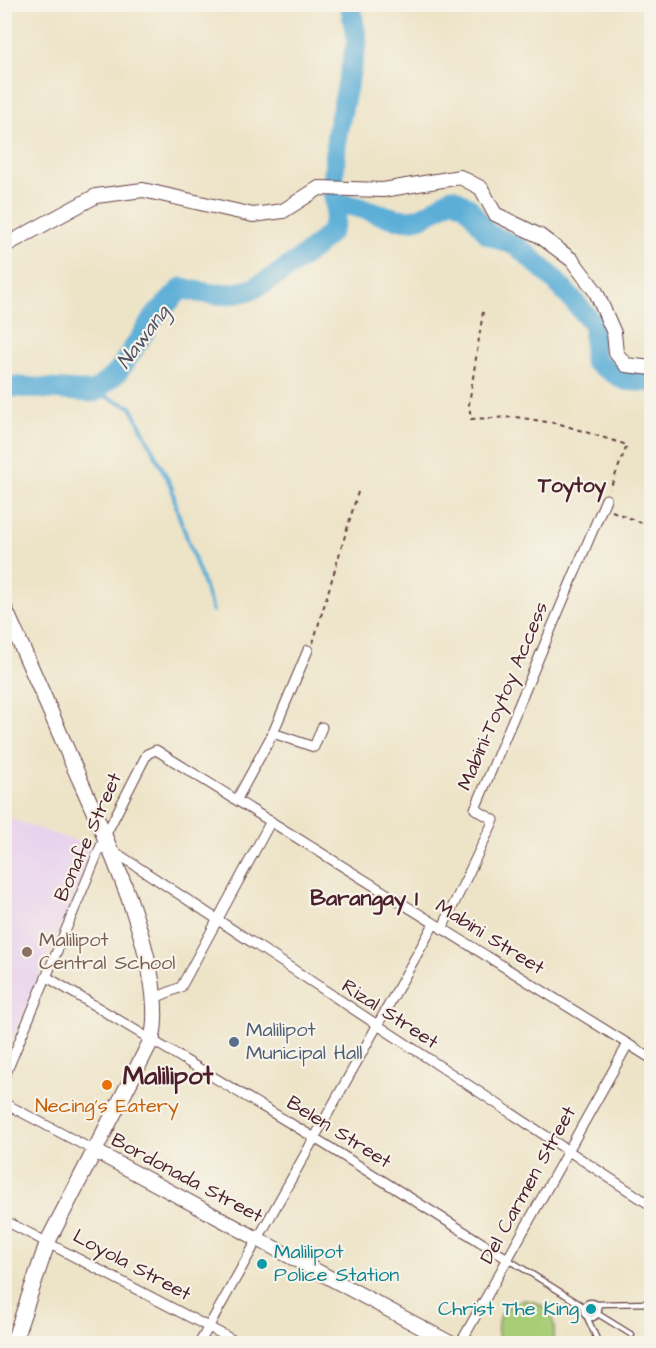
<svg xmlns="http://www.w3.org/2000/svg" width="656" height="1348" viewBox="0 0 656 1348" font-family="'Architects Daughter',sans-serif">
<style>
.built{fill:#e8d2ee}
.green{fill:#a8cd77;stroke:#797651;stroke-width:1.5}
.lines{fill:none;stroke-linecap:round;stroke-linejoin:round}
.stream{stroke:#5baed7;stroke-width:4}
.river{stroke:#5baed7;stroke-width:21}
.lane-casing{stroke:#623d43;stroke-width:7}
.street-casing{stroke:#623d43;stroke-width:11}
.secondary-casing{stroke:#623d43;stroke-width:16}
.primary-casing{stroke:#623d43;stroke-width:17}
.path{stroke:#623d43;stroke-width:2;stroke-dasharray:4.5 4.5;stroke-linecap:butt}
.lane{stroke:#fff;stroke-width:4.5}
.street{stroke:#fff;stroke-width:9}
.secondary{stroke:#fff;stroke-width:14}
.primary{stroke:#fff;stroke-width:15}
.education-dot{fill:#8d6e63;stroke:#f7f3e8;stroke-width:2}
.service-dot{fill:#5c6f8a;stroke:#f7f3e8;stroke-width:2}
.food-dot{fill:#e8710a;stroke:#f7f3e8;stroke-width:2}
.culture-dot{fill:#0f9aa8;stroke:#f7f3e8;stroke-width:2}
.labels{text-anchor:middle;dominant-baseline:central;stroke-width:4.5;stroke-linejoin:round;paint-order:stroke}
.street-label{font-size:20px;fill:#4a1f2b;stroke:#f7f3e8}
.education-label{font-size:20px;fill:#785e54;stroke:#f7f3e8;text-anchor:start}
.service-label{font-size:20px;fill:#4e5e75;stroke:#f7f3e8;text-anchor:start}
.food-label{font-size:20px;fill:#c56008;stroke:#f7f3e8}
.culture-label{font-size:20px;fill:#0d838f;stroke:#f7f3e8;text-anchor:start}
.water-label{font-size:21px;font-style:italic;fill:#505167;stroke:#f7f3e8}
.neighbourhood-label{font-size:21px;font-weight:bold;fill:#4a1f2b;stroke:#f7f3e8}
.quarter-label{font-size:22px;font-weight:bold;fill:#4a1f2b;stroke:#f7f3e8}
.district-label{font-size:26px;font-weight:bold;fill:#4a1f2b;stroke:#f7f3e8}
</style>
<rect width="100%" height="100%" fill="#f7f3e8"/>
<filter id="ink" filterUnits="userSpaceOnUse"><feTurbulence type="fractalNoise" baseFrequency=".0167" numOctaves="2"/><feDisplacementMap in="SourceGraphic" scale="12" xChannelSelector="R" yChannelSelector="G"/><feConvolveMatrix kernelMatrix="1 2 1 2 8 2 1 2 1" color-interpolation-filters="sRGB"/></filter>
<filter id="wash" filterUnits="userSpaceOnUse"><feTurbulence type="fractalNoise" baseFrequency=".008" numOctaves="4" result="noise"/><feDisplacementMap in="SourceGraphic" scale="24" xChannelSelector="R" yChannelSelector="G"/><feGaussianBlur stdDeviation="1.35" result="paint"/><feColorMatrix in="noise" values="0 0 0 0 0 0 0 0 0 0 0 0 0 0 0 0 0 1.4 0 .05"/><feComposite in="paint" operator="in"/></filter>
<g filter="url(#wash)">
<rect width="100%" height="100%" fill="#ede4c8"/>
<polygon class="built" points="5,817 94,848 5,1056 4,817"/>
<path class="green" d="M523,1300C546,1301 561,1321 551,1343H501C492,1322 501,1306 523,1300Z"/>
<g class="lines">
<polyline class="stream" points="94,392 131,407 172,488 177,510 213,611"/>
<g class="river">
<polyline points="333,185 337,133 357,41 350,4"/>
<path d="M336,206C359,200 388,224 415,219C427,217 442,204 452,198L468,207L488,234L517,246L550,275L594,324V361L625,380L652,382"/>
<path d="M4,386L94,392L118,372L154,317L182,288C204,294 223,297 246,291C263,287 325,244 332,229C338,216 336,206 333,192"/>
</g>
</g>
</g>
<g filter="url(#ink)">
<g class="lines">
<g class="lane-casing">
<g id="lane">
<polyline points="506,1258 583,1306"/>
<circle cx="591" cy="1310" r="8"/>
<polyline points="596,1304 652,1303"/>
<polyline points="598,1314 632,1335"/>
<polyline points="587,1317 599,1344"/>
</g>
</g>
<g class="street-casing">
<g id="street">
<polyline points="273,733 314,747 322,727"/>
<polyline points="237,799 273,733 308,650"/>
<polyline points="112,850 652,1206"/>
<polyline points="442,929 494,820 475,809 606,499"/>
<polyline points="47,977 313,1137 506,1258"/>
<polyline points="155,998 181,987 271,821"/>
<polyline points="4,1078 105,836 147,754 156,750 652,1059"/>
<polyline points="4,1103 93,1150"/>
<polyline points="4,1220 241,1344"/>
<polyline points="199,1344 434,924"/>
<polyline points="460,1344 628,1044"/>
</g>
</g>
<g class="secondary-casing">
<g id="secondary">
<polyline points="4,246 96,196 143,190 253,215 283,211 319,188 383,190 460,177 481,188 495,214 540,236 572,260 596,292 614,333 616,353 626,365 652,368"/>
<polyline points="93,1150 452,1344"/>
</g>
</g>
<g class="primary-casing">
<path id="primary" d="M4,607C27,658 50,710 72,762C101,828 169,969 152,1039L48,1241L13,1344"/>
</g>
<g class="path">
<polyline points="483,312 469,404 471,419 516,417 560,424 627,445 610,489"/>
<polyline points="612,511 652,527"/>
<polyline points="313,643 358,492"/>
</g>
<use href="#lane" class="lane"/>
<use href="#street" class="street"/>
<use href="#secondary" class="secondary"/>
<use href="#primary" class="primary"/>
</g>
</g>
<circle class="education-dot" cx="27" cy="952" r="6"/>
<circle class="service-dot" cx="234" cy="1042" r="6"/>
<circle class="food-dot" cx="107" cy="1085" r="6"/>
<g class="culture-dot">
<circle cx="262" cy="1264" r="6"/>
<circle cx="591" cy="1309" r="6"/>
</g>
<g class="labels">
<g class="street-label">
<text transform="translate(503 696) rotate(-67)">Mabini-Toytoy Access</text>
<text transform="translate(88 837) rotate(-66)">Bonafe Street</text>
<text transform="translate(490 937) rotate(32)">Mabini Street</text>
<text transform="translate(390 1014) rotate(33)">Rizal Street</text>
<text transform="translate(339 1132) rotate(32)">Belen Street</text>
<text transform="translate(187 1178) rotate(28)">Bordonada Street</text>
<text transform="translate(528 1185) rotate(-61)">Del Carmen Street</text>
<text transform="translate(132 1265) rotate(28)">Loyola Street</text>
</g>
<g class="education-label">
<text x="39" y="940">Malilipot<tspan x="39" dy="23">Central School</tspan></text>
</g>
<g class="service-label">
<text x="246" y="1030">Malilipot<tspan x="246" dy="23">Municipal Hall</tspan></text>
</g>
<g class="food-label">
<text x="107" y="1106">Necing's Eatery</text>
</g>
<g class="culture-label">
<text x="274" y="1252">Malilipot<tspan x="274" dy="23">Police Station</tspan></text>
<text x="579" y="1309" text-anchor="end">Christ The King</text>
</g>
<g class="water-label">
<text transform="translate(143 337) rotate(-53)">Nawang</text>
</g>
<g class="neighbourhood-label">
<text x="572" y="485">Toytoy</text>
</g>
<g class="quarter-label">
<text x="364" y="898">Barangay 1</text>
</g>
<g class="district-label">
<text x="168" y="1076">Malilipot</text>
</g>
</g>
<rect width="656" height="1348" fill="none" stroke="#f7f3e8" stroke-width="24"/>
</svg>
